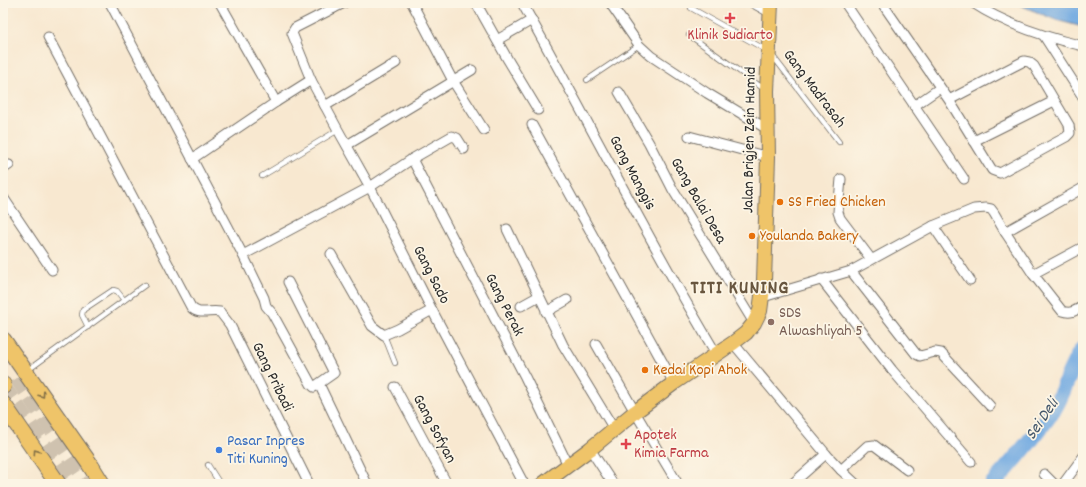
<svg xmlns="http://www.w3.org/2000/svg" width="1086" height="487" viewBox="0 0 1086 487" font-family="Dekko,sans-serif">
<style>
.water{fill:#73aae1;stroke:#4f6a86}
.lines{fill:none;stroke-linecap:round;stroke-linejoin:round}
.river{stroke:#73aae1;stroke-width:17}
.highway-tunnel{stroke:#cfc2af;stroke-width:16;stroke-dasharray:16 8;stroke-linecap:butt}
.lane-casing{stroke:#736d65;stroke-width:6}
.street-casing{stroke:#736d65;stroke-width:11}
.primary-casing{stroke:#736d65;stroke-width:16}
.highway-casing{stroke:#736d65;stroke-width:18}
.lane{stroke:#fff;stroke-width:4.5}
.street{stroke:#fff;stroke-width:9}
.primary{stroke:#efc469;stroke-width:14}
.highway{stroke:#efc469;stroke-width:16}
.oneway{stroke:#837047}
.health-dot{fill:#e0444e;stroke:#fcf5e5;stroke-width:1.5}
.food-dot{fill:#e8710a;stroke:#fcf5e5;stroke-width:1.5}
.education-dot{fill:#8d6e63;stroke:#fcf5e5;stroke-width:1.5}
.shop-dot{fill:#3f7fe0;stroke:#fcf5e5;stroke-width:1.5}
.labels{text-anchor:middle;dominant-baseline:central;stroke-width:3.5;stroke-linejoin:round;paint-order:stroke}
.health-label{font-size:16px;fill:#be3a42;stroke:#fcf5e5}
.street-label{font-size:16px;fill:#2b2b2b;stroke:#fcf5e5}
.food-label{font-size:16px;fill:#c56008;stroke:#fcf5e5;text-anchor:start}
.education-label{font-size:16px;fill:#785e54;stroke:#fcf5e5;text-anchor:start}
.shop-label{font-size:16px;fill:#366cbe;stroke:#fcf5e5;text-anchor:start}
.water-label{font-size:17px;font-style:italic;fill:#44576b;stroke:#fcf5e5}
.district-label{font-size:20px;font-weight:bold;letter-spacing:1px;fill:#68563f;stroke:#fcf5e5}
</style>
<rect width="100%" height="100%" fill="#fcf5e5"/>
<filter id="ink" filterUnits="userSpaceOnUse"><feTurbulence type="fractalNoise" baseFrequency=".025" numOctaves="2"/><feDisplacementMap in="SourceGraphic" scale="8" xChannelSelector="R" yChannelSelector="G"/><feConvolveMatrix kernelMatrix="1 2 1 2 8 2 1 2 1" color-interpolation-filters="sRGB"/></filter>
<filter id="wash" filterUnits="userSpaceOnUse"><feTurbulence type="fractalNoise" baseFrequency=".012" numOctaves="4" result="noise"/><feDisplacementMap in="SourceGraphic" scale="16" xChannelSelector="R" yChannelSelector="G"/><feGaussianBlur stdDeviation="0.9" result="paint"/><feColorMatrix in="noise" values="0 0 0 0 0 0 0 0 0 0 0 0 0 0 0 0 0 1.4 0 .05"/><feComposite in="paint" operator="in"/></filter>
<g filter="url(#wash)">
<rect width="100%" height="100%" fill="#f8e8d0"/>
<polygon class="water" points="1015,3 1072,3 1083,6 1083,27 1056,20"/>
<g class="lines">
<path class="river" d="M993,484C1014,461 1035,436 1053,410C1065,391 1069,367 1083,349"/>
</g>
</g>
<g filter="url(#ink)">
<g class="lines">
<g class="highway-tunnel">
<polyline points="17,378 89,484"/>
<polyline points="3,386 71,484"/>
</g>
<g class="lane-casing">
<g id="lane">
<polyline points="691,8 766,50"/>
<polyline points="689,35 764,89"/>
<polyline points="772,55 839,142"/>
<polyline points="587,80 639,45"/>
<polyline points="262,176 338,130"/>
<polyline points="88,327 82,315 83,310 113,290 117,291 124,300"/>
<polyline points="384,335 395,363"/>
<polyline points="28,370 145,285"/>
<polyline points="208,465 220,484"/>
</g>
</g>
<g class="street-casing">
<g id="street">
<polyline points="110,3 243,255 264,298 266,306 272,313 311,384 314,387 334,373 288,282"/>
<polyline points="220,3 276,102"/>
<polyline points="331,3 334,8 295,28 292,33 311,80 338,130 370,187 432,310 524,484"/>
<polyline points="412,3 453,81 484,130"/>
<polyline points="476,3 508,60 538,110"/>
<path d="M522,3C588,120 648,240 717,355"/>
<polyline points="610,3 639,45 651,56 707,93 767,129"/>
<polyline points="753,3 771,13"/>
<polyline points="845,3 964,179"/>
<polyline points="882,3 949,100 992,170 1000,173 1066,137 1070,133 1069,125 1034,66 1029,62 1024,61 949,100"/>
<path d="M973,3C1006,25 1045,37 1083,46"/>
<polyline points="334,8 344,3"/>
<polyline points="1044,36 1083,97"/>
<path d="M48,37L191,307C198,316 210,310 220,312L230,325L309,484"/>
<polyline points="497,40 532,20"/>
<polyline points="619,92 649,143 673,190 754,323"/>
<polyline points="325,106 396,63"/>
<polyline points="914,106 940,88"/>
<polyline points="532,125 674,383"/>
<polyline points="689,136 768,157"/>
<polyline points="974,141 1054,101"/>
<polyline points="347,145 472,70"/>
<polyline points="192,159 276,102 311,80"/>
<polyline points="412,159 525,377 568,465"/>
<polyline points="3,169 9,165"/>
<polyline points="841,179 838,212 840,218 871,259"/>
<polyline points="3,197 52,270"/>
<polyline points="933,226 970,280"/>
<polyline points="507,229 563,345 614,429"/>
<polyline points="1005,232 1083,188"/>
<polyline points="331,254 372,326 384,335 398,329 432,310"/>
<polyline points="243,255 370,187 412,159 452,136 457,138 464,149"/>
<polyline points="851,271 916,354 920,356 935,352 941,353 990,406"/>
<polyline points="1033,274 1083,247"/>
<polyline points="821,279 892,370 971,462"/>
<path d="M763,297L851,271L933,226L974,209L986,208L991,209L994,213L1005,232L1033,274L1062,311C1071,314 1075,311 1083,306"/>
<polyline points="521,306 539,296"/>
<polyline points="546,312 567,300"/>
<polyline points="733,343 826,454 841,470 856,484"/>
<polyline points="596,344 635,412 678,484"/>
<polyline points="319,384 367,484"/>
<polyline points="395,387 447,484"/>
<polyline points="590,449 613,484"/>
<polyline points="841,470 867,446 874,445 907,470"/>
<polyline points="1044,474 1054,484"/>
<polyline points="792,484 826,454"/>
<polyline points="1063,484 1083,457"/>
</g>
</g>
<g class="primary-casing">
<polyline id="primary" points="543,484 590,449 635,412 674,383 733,343 746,333 754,323 760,311 764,281 768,157 767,91 771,3"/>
</g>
<g class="highway-casing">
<g id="highway">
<polyline points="3,340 89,463 102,484"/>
<polyline points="3,385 3,386"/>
<polyline points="3,404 58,484"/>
</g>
</g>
<use href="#lane" class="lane"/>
<use href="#street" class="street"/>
<use href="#primary" class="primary"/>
<use href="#highway" class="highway"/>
</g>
<defs><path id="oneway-chevron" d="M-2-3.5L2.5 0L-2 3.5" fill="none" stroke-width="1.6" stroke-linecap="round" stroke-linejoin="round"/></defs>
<g class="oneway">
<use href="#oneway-chevron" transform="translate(42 395) rotate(56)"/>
<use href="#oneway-chevron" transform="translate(36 452) rotate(-125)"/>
</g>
</g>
<g class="health-dot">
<path d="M728 12h4v4h4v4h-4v4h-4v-4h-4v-4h4z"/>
<path d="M624 438h4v4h4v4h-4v4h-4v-4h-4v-4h4z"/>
</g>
<g class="food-dot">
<circle cx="780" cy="202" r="4"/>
<circle cx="752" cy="236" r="4"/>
<circle cx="645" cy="370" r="4"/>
</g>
<circle class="education-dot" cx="771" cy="322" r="4"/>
<circle class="shop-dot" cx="219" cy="450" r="4"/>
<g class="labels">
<g class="health-label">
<text x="730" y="35">Klinik Sudiarto</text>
<text x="634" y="435" text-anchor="start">Apotek<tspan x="634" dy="18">Kimia Farma</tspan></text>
</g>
<g class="street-label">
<text transform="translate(814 89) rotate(53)">Gang Madrasah</text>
<text transform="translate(750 140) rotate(-89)">Jalan Brigjen Zein Hamid</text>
<text transform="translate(632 173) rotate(62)">Gang Manggis</text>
<text transform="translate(698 201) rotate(60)">Gang Balai Desa</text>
<text transform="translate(431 275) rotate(63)">Gang Sado</text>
<text transform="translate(504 305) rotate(63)">Gang Perak</text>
<text transform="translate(272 377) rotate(64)">Gang Pribadi</text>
<text transform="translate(434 429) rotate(62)">Gang Sofyan</text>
</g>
<g class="food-label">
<text x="788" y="202">SS Fried Chicken</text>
<text x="760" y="236">Youlanda Bakery</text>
<text x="653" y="370">Kedai Kopi Ahok</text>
</g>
<g class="education-label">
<text x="779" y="313">SDS<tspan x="779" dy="18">Alwashliyah 5</tspan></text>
</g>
<g class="shop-label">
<text x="227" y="441">Pasar Inpres<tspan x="227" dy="18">Titi Kuning</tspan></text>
</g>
<g class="water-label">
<text transform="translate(1043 420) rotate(-56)">Sei Deli</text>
</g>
<g class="district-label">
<text x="740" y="289">TITI KUNING</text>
</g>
</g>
<rect width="1086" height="487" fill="none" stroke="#fcf5e5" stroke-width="16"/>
</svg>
